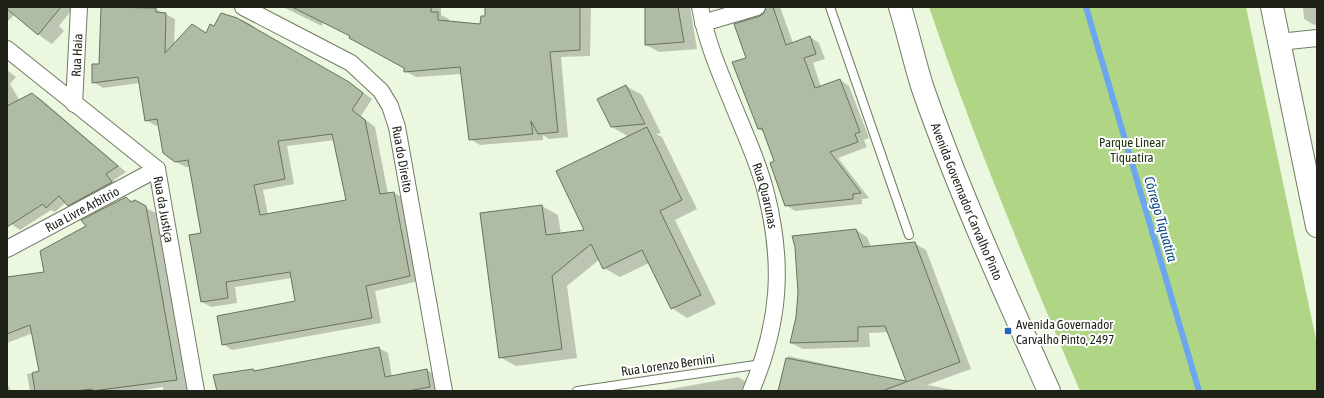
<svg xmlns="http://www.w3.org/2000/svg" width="1324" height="398" viewBox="0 0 1324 398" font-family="'Asap Condensed',sans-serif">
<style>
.green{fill:#afd585}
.shadow{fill:#0003;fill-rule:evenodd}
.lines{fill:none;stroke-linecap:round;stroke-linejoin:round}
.stream{stroke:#6ba6ef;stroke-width:6}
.building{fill:#afbba3;stroke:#68735d;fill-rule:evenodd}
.service-casing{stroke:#707b65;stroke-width:10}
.minor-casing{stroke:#707b65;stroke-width:18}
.primary-casing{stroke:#707b65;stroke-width:24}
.service{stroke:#fff;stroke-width:8}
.minor{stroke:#fff;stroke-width:16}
.primary{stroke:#fff;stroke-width:22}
.poi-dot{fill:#2268b8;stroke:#fff;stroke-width:1.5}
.labels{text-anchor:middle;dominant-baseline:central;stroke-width:4;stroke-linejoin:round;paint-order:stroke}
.street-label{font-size:13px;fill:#1e2219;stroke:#fff}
.park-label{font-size:13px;fill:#23330e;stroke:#fff}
.poi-label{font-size:13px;fill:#1e2219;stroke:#fff;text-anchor:start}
.water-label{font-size:14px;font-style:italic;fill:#034383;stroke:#fff}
</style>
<rect width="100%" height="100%" fill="#ebf7de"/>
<path class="green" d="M929,7H1246L1317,344V391H1080C1026,264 973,137 929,7Z"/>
<g class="shadow">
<polygon points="7,7 74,7 59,26 64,31 52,44 43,38 15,14 7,22"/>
<polygon points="283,7 441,7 441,15 449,19 449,22 481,25 486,17 486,7 591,7 590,56 561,57 568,137 549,139 543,135 543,140 480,145 470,139 462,74 416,77 405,71 405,67 351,36 323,22 322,26"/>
<polygon points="646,7 690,7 697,49 659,52 646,45"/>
<polygon points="767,7 780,7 793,43 810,37 819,43 825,59 813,63 821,87 840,80 849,86 869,138 864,140 867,147 838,158 869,198 862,199 862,204 795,211 786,205 775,162 765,133 758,129 747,58"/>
<polygon points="1303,7 1317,7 1317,24 1314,25 1304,19"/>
<path d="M155,9L175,19L174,44L206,33L214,27L222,15L245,21L255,27L254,29L359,89L372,99L361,116L375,127L388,194L394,193L404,198L419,281L375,291L381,323L232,350L223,344L296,302L292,278L235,287L237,303L211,307L202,302L203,234L190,167H186L176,162L159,125L156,126L146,120L140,83L103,88L93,82L100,65ZM335,140L347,201L268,215L263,190L294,184L287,146Z"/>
<polygon points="7,70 16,77 10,84 20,101 32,94 41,99 126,172 114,180 121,187 78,210 66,202 55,212 51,210 20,230 11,224 7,217"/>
<polygon points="626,86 642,95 661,133 656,134 662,137 697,209 675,220 716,304 687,318 672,308 649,263 620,277 604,268 600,259 567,286 577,358 516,366 500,357 481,214 542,206 558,215 561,234 586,231 629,137 612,127"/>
<polygon points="126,198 156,213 188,391 163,391 163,387 137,391 30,391 27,374 40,372 33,333 7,343 7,278 45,273"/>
<polygon points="856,230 867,237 871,247 914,243 926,250 971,369 927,385 960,391 779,391 788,356 908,382 889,332 869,333 870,347 803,349 791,343"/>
<polygon points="379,348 388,353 392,377 427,370 436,375 438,391 217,391 253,370 256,371"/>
<polygon points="738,377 748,383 744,391 660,391"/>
<polygon points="7,383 11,391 7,391"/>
</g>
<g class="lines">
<polyline class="stream" points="1086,7 1199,391"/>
</g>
<g class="building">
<polygon points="7,7 61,7 38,35 7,9"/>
<path d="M101,7L156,8V12L166,13L165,53L192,24L206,33L210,24L214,26L221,13L237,18L349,82L363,93L352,110L365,120L380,194L394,192L410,276L366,286L372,318L222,345L217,316L295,301L290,272L226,282L228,298L201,302L189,235L201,233L188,160L175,162L163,153L157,119L145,121L138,77L92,83V64H99ZM332,134L346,200L260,215L254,185L285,179L278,141Z"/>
<polygon points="292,7 431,7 431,12 438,12 438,20 480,24 481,16 485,16 485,7 580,7 580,50 550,52 558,132 538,134 531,121 533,134 469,140 460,67 404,72 404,68 349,38 350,36"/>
<polygon points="645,7 678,7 684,42 645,45"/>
<polygon points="766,7 773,7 786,45 810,36 816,54 804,58 815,88 840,79 860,132 855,134 858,142 830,152 861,193 853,194 853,199 785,206 770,163 774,161 762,128 758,129 732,62 746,58 734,24 760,16 764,13"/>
<polygon points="626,85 645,124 611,127 597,99"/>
<polygon points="32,93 118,166 106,174 112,182 68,206 59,196 46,208 43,204 7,227 7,106"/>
<polygon points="647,127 682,200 660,211 701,295 671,309 642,250 603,269 591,244 552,276 562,349 499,358 480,213 542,205 546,235 584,230 556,171"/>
<polygon points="126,197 131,202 135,200 146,206 177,380 92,391 92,389 76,391 35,391 32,373 39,371 30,325 7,334 7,277 44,272 40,251 86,226 81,220"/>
<polygon points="856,229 863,247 915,242 960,362 882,391 778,391 786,358 906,381 885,326 858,327 858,341 790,343 796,317 798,293 795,247 792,236"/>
<polygon points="379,347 385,377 427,369 430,387 408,391 217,391 213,375 253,369 254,371"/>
</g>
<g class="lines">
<g class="service-casing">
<g id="service">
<polyline points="830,7 909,235"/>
<polyline points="577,391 762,364"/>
</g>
</g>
<g class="minor-casing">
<g id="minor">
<path id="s1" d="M243,7L351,63L381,91L390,106L397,127L444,391"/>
<path id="s2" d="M700,7C706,40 719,71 732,102C743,130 759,163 766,193C784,264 780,323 751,391"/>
<polyline points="703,23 757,7"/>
<polyline points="1279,42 1317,38"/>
<path id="s3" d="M7,49L157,169L196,391"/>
<path id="s4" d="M74,104L79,7"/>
<path id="s5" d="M7,249L157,169"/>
</g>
</g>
<g class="primary-casing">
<g id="primary">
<path id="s6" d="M900,7C908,33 914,60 922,86C958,190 1004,290 1049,391"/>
<polyline points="1272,7 1317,226"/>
</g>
</g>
<use href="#service" class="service"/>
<use href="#minor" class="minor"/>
<use href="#primary" class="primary"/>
</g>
<rect class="poi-dot" x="1004" y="327" width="8" height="8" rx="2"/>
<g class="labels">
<g class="street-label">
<text stroke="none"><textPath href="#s4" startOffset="49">Rua Haia</textPath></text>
<text stroke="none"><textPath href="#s1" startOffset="235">Rua do Direito</textPath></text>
<text stroke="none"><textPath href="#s2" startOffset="200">Rua Quarunas</textPath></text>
<text stroke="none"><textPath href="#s6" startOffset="206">Avenida Governador Carvalho Pinto</textPath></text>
<text stroke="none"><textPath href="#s5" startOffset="85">Rua Livre Arbitrio</textPath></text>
<text stroke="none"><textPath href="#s3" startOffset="233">Rua da Justiça</textPath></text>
<text transform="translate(668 365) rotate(-8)">Rua Lorenzo Bernini</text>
</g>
<g class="park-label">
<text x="1132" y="142">Parque Linear<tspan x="1132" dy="15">Tiquatira</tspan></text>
</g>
<g class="poi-label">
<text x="1016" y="324">Avenida Governador<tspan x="1016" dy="15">Carvalho Pinto, 2497</tspan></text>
</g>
<g class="water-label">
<text transform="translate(1161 219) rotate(74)">Córrego Tiquatira</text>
</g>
</g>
<rect width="1324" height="398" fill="none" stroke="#1e2219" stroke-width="16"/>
</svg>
